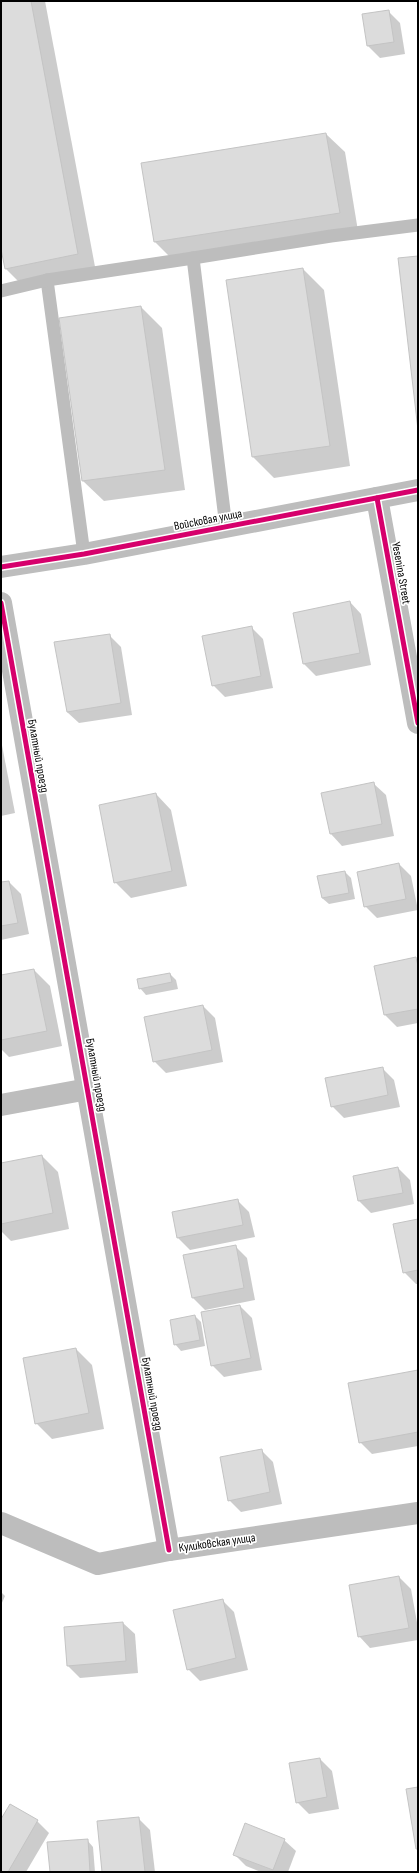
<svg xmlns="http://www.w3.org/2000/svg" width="419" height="1873" viewBox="0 0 419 1873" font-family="'Sofia Sans Condensed',sans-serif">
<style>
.shadow{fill:#0003}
.building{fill:#dcdcdc;stroke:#c4c4c4}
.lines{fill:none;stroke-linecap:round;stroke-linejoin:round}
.lane{stroke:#bdbdbd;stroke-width:13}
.street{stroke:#bdbdbd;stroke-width:22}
.cycleway-casing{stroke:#fff;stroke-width:8}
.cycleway{stroke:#d6006c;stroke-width:5}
.labels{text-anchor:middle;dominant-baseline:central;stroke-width:3.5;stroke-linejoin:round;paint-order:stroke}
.street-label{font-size:12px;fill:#000;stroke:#fff}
</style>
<rect width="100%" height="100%" fill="#fff"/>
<g class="shadow">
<polygon points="1,1 45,1 96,272 24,287 5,268 1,243"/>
<polygon points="388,11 400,23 405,54 380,58 368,46 363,15"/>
<polygon points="326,134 345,152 358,231 173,260 155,242 142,164"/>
<polygon points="303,269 324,290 350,466 274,478 253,457"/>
<polygon points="141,307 162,328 185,490 104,501 83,481"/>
<polygon points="350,602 361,614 371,665 316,676 304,664 294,613"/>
<polygon points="251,627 263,639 273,688 225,697 213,685"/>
<polygon points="109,635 121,647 132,715 79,723 67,712"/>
<polygon points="1,740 15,813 1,816"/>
<polygon points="374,784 386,795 394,836 342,846 331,834"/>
<polygon points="156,794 171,810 187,886 131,898 115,882"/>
<polygon points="399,864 411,876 418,910 377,918 365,906"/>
<polygon points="345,872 351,878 355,899 329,904 322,898"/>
<polygon points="9,882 21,894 29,934 1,940 1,883"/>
<polygon points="416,959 418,961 418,1023 397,1027 385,1015"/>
<polygon points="34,970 50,986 62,1046 9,1057 1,1049 1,976"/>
<polygon points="170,974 176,980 178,989 146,995 140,988"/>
<polygon points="203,1006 215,1018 223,1062 166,1073 154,1061"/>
<polygon points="382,1068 394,1080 400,1107 344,1118 332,1106"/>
<polygon points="42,1156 58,1172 69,1229 11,1241 1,1231 1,1164"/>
<polygon points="398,1168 410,1180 414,1204 371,1213 359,1201"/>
<polygon points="237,1200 249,1212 255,1237 190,1250 178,1238"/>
<polygon points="418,1220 418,1284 416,1284 404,1272"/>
<polygon points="235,1246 247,1258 255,1300 205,1310 193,1298"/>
<polygon points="240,1306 252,1318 262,1370 224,1377 212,1365"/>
<polygon points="195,1316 201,1322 205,1346 181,1351 175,1344"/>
<polygon points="76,1349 92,1365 104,1429 52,1439 36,1423"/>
<polygon points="418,1371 418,1446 372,1454 360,1442"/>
<polygon points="261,1450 273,1462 282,1504 241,1512 229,1500"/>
<polygon points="399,1577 411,1589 418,1628 418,1640 370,1648 359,1636"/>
<polygon points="1,1592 5,1596 1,1605"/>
<polygon points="222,1600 234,1612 248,1670 200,1681 188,1669"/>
<polygon points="123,1623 135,1634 138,1673 80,1678 68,1666"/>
<polygon points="320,1759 332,1771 339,1809 309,1814 297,1802"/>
<polygon points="138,1818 150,1830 155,1872 103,1872"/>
<polygon points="1,1821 37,1821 49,1833 26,1872 1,1872"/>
<polygon points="87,1840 93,1847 95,1872 51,1872"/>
<polygon points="284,1840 296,1851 288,1872 261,1872 246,1866 234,1854"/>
</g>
<g class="building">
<polygon points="1,1 31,1 78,254 5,269 1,249"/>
<polygon points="389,10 394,42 367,46 362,14"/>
<polygon points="326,133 340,213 154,242 141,163"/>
<polygon points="418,256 418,430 398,258"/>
<polygon points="303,268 330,446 252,457 226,280"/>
<polygon points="141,306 165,470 82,481 59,318"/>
<polygon points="350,601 360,653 303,664 293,613"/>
<polygon points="252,626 261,676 212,686 202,636"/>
<polygon points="110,634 121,703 67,712 54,642"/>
<polygon points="374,782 382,824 330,834 321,793"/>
<polygon points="156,793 172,871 114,883 99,805"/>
<polygon points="399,863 406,899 364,907 357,872"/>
<polygon points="345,871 349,893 322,898 317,876"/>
<polygon points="9,881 18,923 1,926 1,882"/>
<polygon points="416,957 418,966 418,1009 384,1015 374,966"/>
<polygon points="34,969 47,1031 1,1040 1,975"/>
<polygon points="170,973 172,982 139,989 137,979"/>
<polygon points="203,1005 212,1050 153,1062 144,1017"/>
<polygon points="383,1067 388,1095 331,1107 325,1078"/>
<polygon points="42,1155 53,1213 1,1224 1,1163"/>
<polygon points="398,1167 403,1193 358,1201 353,1176"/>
<polygon points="238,1199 243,1225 177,1238 172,1212"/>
<polygon points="418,1219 418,1270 403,1273 393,1224"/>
<polygon points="236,1245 244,1288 192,1298 183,1255"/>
<polygon points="240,1305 251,1358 211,1366 201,1312"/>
<polygon points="195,1315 200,1340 174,1345 170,1320"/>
<polygon points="76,1348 89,1413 35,1424 23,1358"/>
<polygon points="418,1370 418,1432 359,1443 348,1383"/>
<polygon points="262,1449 270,1492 228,1501 220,1457"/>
<polygon points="399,1576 409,1628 358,1637 349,1585"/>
<polygon points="223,1599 236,1658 187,1670 173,1610"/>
<polygon points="123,1622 126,1661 67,1666 64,1627"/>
<polygon points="320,1758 327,1797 296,1803 289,1763"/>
<polygon points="418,1787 418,1849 416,1849 406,1789"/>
<polygon points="10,1804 38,1820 8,1872 1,1872 1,1819"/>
<polygon points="139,1817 145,1872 102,1872 97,1821"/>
<polygon points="245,1823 285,1839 273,1870 233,1855"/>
<polygon points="88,1839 90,1872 50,1872 47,1842"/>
</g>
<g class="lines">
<g class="lane">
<polyline points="193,258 331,236 418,225"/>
<polyline points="47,280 84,554"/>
<polyline points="1,291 47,280 193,258 226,527"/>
</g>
<g class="street">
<polyline points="377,498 418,723"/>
<polyline points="1,567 84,554 418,490"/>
<polyline points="1,603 169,1550"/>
<polyline points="1,1105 88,1089"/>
<polyline points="1,1523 98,1564 169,1550 418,1513"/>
</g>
<g class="cycleway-casing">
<g id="cycleway">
<polyline points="377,498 418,723"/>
<polyline points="1,567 84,554 418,490"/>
<polyline points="1,603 169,1550"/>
</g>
</g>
<use href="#cycleway" class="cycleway"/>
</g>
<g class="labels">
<g class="street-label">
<text transform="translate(208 520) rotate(-11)">Войсковая улица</text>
<text transform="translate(401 573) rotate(80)">Yesenina Street</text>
<text transform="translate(38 756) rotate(80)">Булатный проезд</text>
<text transform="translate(96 1075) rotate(80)">Булатный проезд</text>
<text transform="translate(152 1394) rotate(80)">Булатный проезд</text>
<text transform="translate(217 1543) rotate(-8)">Куликовская улица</text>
</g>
</g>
<rect width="419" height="1873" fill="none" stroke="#000000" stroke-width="4"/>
</svg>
